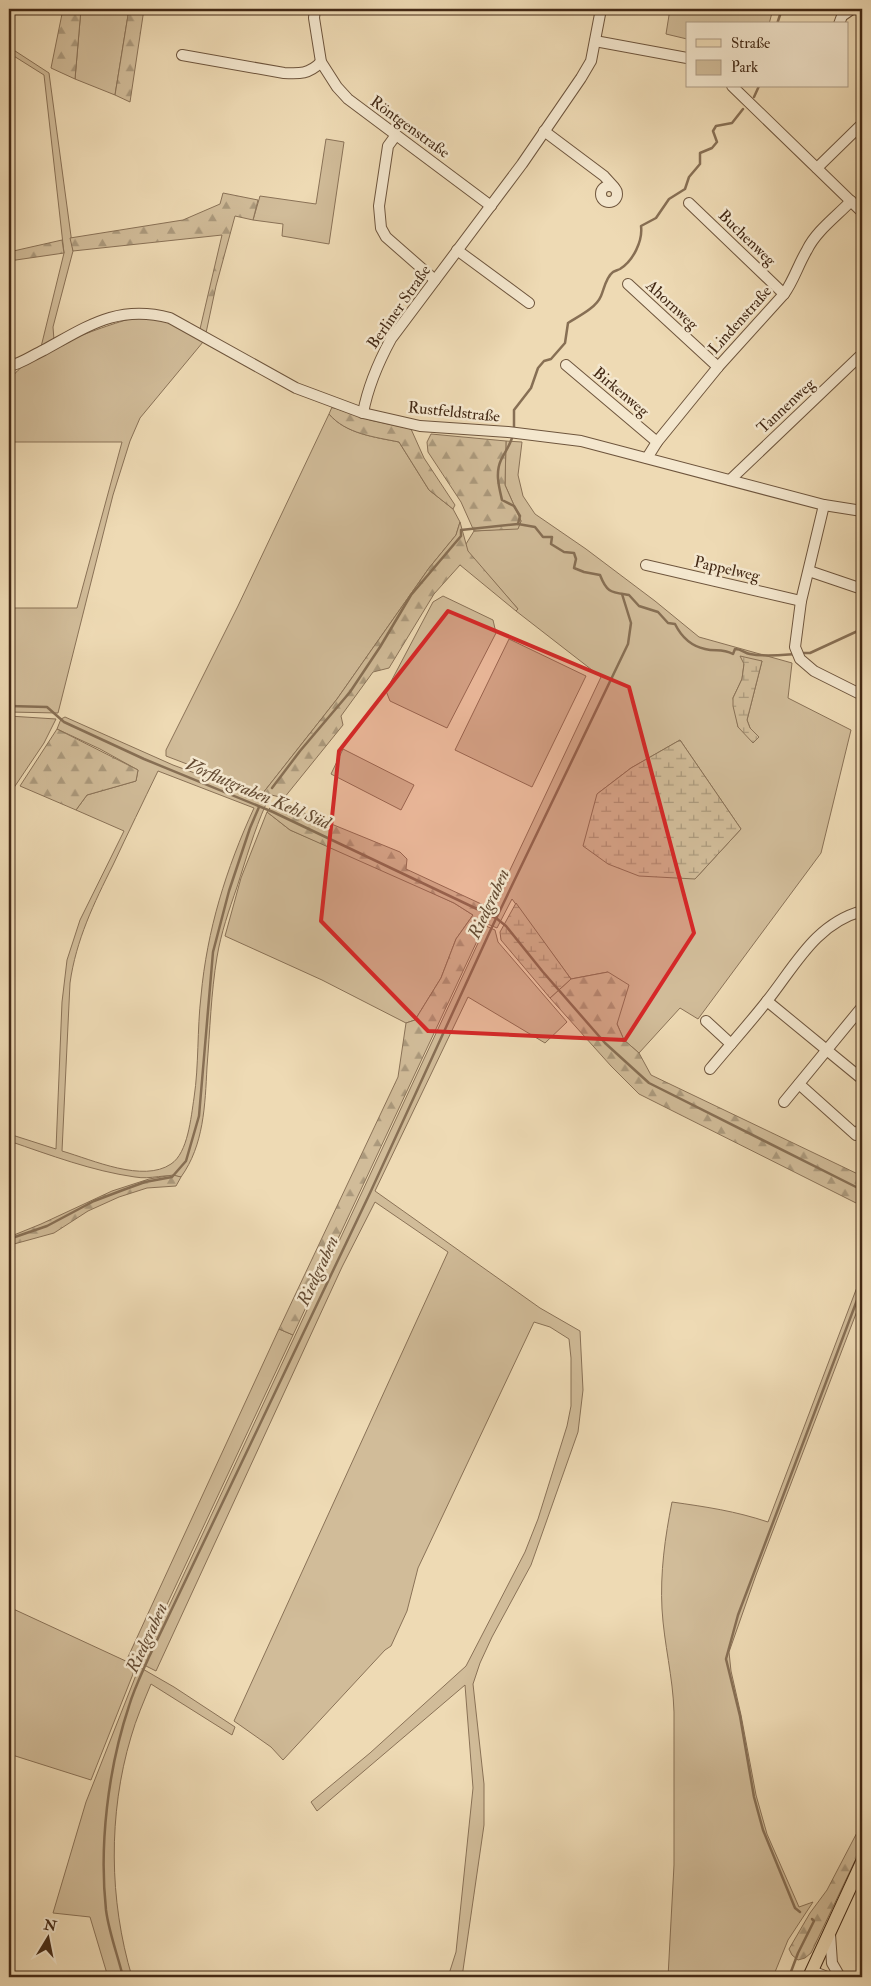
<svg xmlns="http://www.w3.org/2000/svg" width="871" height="1986" viewBox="0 0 871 1986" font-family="'IM FELL Double Pica',serif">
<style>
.green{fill:#d1bc99;stroke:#8a7257;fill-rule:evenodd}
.forest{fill:url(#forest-firs);stroke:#8a7257}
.wetland{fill:url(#wetland-marsh);stroke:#8a7257}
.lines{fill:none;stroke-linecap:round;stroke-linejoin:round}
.stream{stroke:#876f54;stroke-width:2.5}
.minor-casing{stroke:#6e553d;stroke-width:12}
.major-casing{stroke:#432915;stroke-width:14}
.minor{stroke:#f4e7ce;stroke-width:10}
.major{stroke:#eedab4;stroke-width:12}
.marked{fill:#d62828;fill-opacity:0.2;stroke:#d62828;stroke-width:4;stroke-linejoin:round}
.labels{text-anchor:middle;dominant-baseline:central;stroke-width:5;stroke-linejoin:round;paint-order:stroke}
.street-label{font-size:16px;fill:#432915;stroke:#f4e7ce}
.water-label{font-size:18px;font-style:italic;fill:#654c34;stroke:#f4e7ce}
</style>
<defs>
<pattern id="forest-firs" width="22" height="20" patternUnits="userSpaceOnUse" patternTransform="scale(1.25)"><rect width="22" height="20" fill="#d1bc99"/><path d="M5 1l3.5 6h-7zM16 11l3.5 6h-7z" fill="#ab997c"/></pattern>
<pattern id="wetland-marsh" width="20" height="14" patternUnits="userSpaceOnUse" patternTransform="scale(1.25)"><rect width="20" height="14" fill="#d1bc99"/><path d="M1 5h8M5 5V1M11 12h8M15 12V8" fill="none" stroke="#ab997c"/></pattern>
</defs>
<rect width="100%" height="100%" fill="#eedab4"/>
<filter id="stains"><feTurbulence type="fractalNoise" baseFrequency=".004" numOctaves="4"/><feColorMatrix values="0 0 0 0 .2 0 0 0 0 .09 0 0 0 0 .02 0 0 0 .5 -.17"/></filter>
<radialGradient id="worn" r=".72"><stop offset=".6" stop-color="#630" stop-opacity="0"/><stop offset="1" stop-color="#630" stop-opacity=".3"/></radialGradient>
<g class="green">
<polygon points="81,9 129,9 115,95 75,79"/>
<polygon points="670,9 773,9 769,24 687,24 687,39 666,34"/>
<polygon points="9,47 49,73 73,251 53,327 54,340 41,347 64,253 44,75 9,53"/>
<polygon points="326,139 344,142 329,244 282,236 283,224 253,220 260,196 316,204"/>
<path d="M137,317C166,318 178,327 203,342L140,418L130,441L113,495L58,713L9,712V608H77L122,442H9C9,429 6,396 9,384C16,355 109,324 137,317Z"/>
<path d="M329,414C346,434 375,437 399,442L429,490L453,509L460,522L456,535L429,568L337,699L263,793L166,756V750L238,606Z"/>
<path d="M506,441L522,442L518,475L523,496L535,514L586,549L655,601L699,637L792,663L788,698L851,730L821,853L698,1019L680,1008L639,1053L624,1040L617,1024L608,972L571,979L512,899L497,928L485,923L601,677L516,611L518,609L467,551L466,544L474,531L518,528L521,521L505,485ZM762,661L747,720L750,728L759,737L738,727L733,698L742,679L744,664ZM680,740L741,829L695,879L597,794L631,768Z"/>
<polygon points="443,596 493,620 496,633 447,728 390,701 386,691 433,602"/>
<polygon points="509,639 586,676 532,787 455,750"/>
<polygon points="9,716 56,719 44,743 9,795"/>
<path d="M65,717L173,765L262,798L266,804C254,831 246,859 237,887C229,910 221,933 217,957C211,993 210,1030 207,1067C205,1105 204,1145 181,1177C166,1173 151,1180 135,1177C92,1171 50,1155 9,1141V1134L56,1149L62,1002L67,960L80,920L124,831L76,810L87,795L136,781L138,770L100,749L57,729L61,719ZM158,771L254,808C226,869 207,930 201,996C197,1030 199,1065 194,1098C191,1117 188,1153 171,1164C143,1183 93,1160 62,1151L70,983C76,940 94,903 113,865C128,833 143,802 158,771Z"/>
<polygon points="343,749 414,785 401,810 331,774"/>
<polygon points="267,812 290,830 379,868 454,903 473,915 456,939 441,978 415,1020 406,1023 322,980 225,936 241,878"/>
<polygon points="486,926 495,930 498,942 567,1022 545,1043 468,997 375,1191 540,1308 580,1331 583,1390 578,1432 531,1565 492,1637 480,1663 473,1684 484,1784 484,1825 462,1977 448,1977 456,1952 473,1788 465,1685 317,1811 311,1802 370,1753 466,1666 525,1552 538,1519 567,1426 571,1406 571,1358 569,1339 550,1327 534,1322 418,1568 407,1611 391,1646 385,1650 283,1760 271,1747 234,1721 448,1252 375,1202 342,1267 156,1671 142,1664"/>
<path d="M862,1274V1298L756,1575L729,1652L731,1671L741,1715L756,1795L767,1834L799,1907L813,1902L788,1940L773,1977H668L674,1865V1712C673,1677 664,1644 662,1609C660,1573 665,1537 672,1502C707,1507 735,1511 768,1522Z"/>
<polygon points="279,1329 293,1335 141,1660 138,1663 128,1657"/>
<polygon points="9,1607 130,1663 134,1668 133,1674 91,1780 9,1754"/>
<path d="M141,1668L174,1687L235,1727L232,1735L151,1684C144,1701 136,1719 131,1737C108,1814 109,1900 132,1977H108L90,1917L53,1913L86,1802L138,1670Z"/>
</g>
<g class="forest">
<polygon points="63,9 81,9 75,79 51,68"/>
<polygon points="129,9 144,9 130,102 115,95"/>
<polygon points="223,193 258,200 253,220 235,216 216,286 206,333 200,329 222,235 73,251 70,238 183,220 220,204"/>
<polygon points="62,240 64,253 9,261 9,252"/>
<path d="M332,407L370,420L411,429L424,458L455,505L453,509L429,490L399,442C375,437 346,434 329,414Z"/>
<polygon points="431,434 506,441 505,485 521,521 518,529 474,531 461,502 428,452 427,442"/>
<polygon points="460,522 468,551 518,609 516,611 460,565 434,594 389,668 373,672 341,716 343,725 284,798 263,793 337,699 429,568 456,535"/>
<polygon points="57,729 138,770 136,781 87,795 76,810 20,786"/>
<polygon points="275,801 400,852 407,859 406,869 492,909 293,1335 279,1329 398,1077 406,1023 415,1020 441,978 456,939 473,915 454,903 290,830 267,812"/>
<polygon points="608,972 629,985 617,1024 624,1040 639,1053 651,1075 862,1176 862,1206 639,1094 611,1066 550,998 571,979"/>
<polygon points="173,1175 181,1177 176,1186 147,1188 119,1197 88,1211 54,1233 14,1244 9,1247 9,1237 41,1224 112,1191 149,1179"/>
<polygon points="862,1823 862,1846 811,1953 805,1958 798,1960 792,1955 789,1949 810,1913 827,1890"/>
</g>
<g class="wetland">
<polygon points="740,656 762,661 747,720 750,728 759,737 753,743 738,727 733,706 733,698 742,679 744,664"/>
<polygon points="680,740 741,829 695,879 639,876 608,864 583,846 597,794 631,768"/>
<polygon points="516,903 571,979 550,998 501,940 500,932"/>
</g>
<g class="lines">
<g class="stream">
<polyline points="777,24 782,9"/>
<polyline points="754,97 759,86"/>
<path d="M514,429V410L531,388L538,368L544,361L551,359L565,343L568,323C579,316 596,308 601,296C604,289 606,277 613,272C614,271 618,270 620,269C633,261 643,241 641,226L656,218L669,199L685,189L689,177L700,164V153L712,148L717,142L713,131L716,126L732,123L743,109"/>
<path d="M513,434C511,445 505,451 501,460C495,473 499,487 502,500L514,506L520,516L518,524L535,527L543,537H552L551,544L564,552L574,553L576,559L574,568L584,572L600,575C607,593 611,592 629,595L639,606L658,612L668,623L675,624C681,636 691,646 705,649C716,652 721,648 733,654L735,649C742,649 744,653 750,654C765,657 781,655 796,654"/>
<polyline points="801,653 810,653 862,629"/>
<polyline points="9,706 47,707 64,722 144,759 273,812 496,918 506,926 543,972 605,1043 649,1083 862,1190"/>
<polyline points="272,788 300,751 350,692 380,647 411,595 461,536 461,530 518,524"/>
<polyline points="9,1239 47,1226 94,1201 123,1190 145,1182 172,1177 186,1161 199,1116 213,952 229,891 250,828 259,807"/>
<polyline points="800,1912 795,1908 763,1830 754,1797 740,1716 726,1659 738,1615 862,1287"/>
<path d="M123,1977C118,1956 109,1933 106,1910C99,1845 108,1769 129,1706C134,1689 142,1673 149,1657L370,1193L492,927L628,644L631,623L622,594"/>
<polyline points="789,1977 798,1953 814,1921 812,1919"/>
</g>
<g class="minor-casing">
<g id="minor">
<polyline points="315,9 314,18 321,62 337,87 348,99 491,206"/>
<polyline points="839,24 842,16 852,9"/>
<polyline points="595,41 687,58"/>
<path d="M182,55L284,73C300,74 309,74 321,62"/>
<polyline points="732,86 862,212"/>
<polyline points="544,131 604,176 614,187"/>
<polyline points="396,135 388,146 379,206 381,228 386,237 435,280"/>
<polyline points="817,168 862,124"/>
<circle cx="609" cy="194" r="8"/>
<polyline points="689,203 784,294"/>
<polyline points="457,250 529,303"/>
<polyline points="628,284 718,367"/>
<polyline points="566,365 657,442"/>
<path d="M9,366C21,364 33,355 44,350C88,326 118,304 170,318L296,388L363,413L420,426L508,432L581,441L824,505L862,511"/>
<path d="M363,413C368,386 378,363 391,339L522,164L581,78L591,61L601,9"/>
<path d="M647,458L657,442L718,367L784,294C794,280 798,265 807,250C816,231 837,216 851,201"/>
<polyline points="730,480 862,354"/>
<polyline points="824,505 801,601 795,647 800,659 814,671 862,695"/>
<polyline points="646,565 801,601"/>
<polyline points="809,571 862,589"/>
<polyline points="767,1001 862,1079"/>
<polyline points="706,1021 731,1044"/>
<path d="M710,1069C729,1046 749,1024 767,1001C795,966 815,924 862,911"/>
<polyline points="799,1084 856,1135 862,1127"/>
<polyline points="784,1102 862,1007"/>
<polyline points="830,1934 832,1963 840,1977"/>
<polyline points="812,1971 827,1977"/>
</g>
</g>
<g class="major-casing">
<polyline id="major" points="809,1977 862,1862"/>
</g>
<use href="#minor" class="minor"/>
<use href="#major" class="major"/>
</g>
<path class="marked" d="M448,611L629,687L694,933L625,1040L428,1031L321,921L339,751Z"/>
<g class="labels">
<g class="street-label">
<text transform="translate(410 127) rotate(36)">Röntgenstraße</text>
<text transform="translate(747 238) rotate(44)">Buchenweg</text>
<text transform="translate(672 305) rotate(43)">Ahornweg</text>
<text transform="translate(399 307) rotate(-55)">Berliner Straße</text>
<text transform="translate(740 320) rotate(-48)">Lindenstraße</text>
<text transform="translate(621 392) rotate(40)">Birkenweg</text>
<text transform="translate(786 406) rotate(-43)">Tannenweg</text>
<text transform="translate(454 412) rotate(6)">Rustfeldstraße</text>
<text transform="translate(727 569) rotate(13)">Pappelweg</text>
</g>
<g class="water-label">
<text transform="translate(258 794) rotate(23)">Vorflutgraben Kehl Süd</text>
<text transform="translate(489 904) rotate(-65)">Riedgraben</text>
<text transform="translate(318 1271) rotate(-65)">Riedgraben</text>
<text transform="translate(147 1638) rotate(-65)">Riedgraben</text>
</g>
</g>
<rect width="871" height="1986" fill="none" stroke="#eedab4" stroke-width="30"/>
<rect x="10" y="10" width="851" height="1966" fill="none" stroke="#432915" stroke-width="2.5"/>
<rect x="15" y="15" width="841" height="1956" fill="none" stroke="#432915"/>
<rect x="686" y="22" width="162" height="65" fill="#f4e7ce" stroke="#ad9b84"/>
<rect x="696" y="39" width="25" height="8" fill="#eedab4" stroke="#ad9b84"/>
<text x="731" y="48" font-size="15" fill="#432915">Straße</text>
<rect x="696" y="60" width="25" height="15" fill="#d1bc99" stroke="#ad9b84"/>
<text x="731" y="72" font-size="15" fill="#432915">Park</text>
<g transform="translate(48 1938) rotate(10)" stroke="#f4e7ce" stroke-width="4" paint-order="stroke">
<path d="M0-4L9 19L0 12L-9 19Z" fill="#432915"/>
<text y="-8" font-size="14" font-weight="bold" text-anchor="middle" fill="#432915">N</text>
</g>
<rect width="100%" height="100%" filter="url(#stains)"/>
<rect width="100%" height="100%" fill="url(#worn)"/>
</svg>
